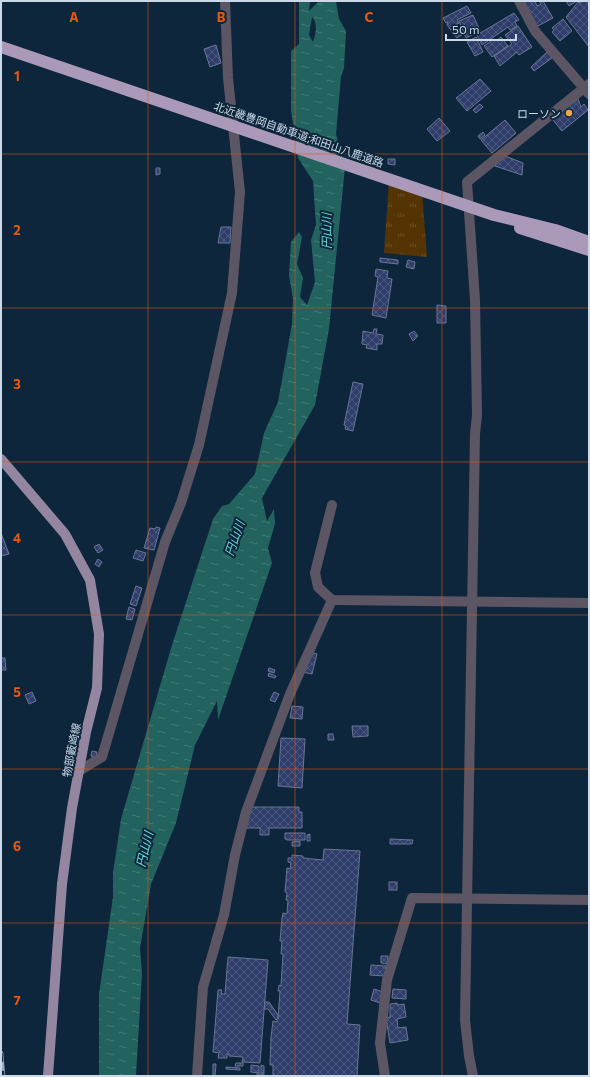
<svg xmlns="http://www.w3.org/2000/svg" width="590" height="1077" viewBox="0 0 590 1077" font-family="Commissioner,'Noto Sans JP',sans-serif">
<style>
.park{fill:url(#park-tufts)}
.water{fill:url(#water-ripples);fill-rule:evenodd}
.building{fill:url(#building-cross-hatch);stroke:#697594}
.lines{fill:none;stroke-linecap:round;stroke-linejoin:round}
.minor{stroke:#5c5563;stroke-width:10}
.major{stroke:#9486a1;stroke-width:10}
.highway{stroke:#aa99b9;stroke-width:12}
.rail-casing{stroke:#9cadbd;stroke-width:4.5}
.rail{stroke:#0e263c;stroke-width:3;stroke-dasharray:9;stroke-linecap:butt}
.grid{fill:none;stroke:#e8590c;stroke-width:1;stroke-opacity:0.55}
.poi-dot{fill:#f2a541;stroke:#0e263c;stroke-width:1.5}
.labels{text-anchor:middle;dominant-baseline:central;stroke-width:4;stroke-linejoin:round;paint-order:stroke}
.poi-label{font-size:11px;fill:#cbdae8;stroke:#0e263c;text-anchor:end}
.street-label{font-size:11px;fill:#cbdae8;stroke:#0e263c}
.water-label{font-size:12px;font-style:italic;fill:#64dfd7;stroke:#0e263c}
.grid-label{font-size:13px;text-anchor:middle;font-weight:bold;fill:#e8590c;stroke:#0e263c;stroke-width:4;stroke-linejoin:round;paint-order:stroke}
</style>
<defs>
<pattern id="park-tufts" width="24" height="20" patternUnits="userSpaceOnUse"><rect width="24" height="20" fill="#553404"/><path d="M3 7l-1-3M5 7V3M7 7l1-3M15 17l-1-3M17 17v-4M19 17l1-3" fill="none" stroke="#6c5129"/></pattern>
<pattern id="water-ripples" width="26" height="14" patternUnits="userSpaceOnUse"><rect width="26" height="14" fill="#23635f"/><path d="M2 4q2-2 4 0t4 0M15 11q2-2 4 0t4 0" fill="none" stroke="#427976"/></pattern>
<pattern id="building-cross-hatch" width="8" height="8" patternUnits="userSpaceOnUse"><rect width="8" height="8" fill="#2f3d6a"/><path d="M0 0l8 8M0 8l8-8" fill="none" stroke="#4c587f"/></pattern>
</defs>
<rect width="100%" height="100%" fill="#0e263c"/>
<polygon class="park" points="389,181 422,191 427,257 384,253"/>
<path class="water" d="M299,1H310L309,11L319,1H336L339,19L346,31L344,68L341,76L336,134L345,167L329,329L315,405L262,498L267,521L274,509L275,524L268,548L272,563L218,720L217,701L195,745L176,823L151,884L140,948L142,973L136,1076H99V994L113,897V873L121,819L172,645L213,519L222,506L229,504L255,474L264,433L278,402L292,324L293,299L289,275L291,242L299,232L302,237L297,264L303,278L300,297L307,305L315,282L311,240L316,225L313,181L298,158L291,110V51L299,44ZM312,17C318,23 316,34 313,42L309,35Z"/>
<g class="building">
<polygon points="526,1 535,1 537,6 541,4 539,1 543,1 553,18 534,28 521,3"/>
<polygon points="566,1 577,1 569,6"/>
<polygon points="581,1 589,1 589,47 566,17 578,2 580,3"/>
<polygon points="467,6 471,13 457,20 459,23 457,24 463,34 457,38 447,25 448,22 446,23 443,18"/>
<polygon points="514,13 519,20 515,22 517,26 510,30 508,27 482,45 477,35"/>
<polygon points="473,15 480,31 466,38 459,21"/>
<polygon points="563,19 572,31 560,41 552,32 554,30 552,28"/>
<polygon points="518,26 532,47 519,55 517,52 500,66 494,56 512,44 505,35"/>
<polygon points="476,37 483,52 475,56 467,42"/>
<polygon points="501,37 508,46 492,57 484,46 494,39 496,41"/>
<polygon points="216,45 221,63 210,67 204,49"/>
<polygon points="547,52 552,58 534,71 531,67"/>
<polygon points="480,79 491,91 467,111 456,98"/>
<polygon points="578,99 581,107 584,104 588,110 562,131 552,119"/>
<polygon points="480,104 483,107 476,113 473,110"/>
<polygon points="439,118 450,131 437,141 427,129"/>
<polygon points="505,120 516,133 492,153 481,140"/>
<polygon points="483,132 485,135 480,139 478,136"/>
<polygon points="505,156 523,163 522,175 495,166"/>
<polygon points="388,159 395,159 395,165 388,164"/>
<polygon points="156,168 160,168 160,174 156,175"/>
<polygon points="221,227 231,227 230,243 218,243"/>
<polygon points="380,258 398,260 398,264 380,262"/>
<polygon points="408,260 415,262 414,269 406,267"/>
<polygon points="376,269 388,271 387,278 392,279 386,318 372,315 378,277 375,276"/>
<polygon points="437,305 446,306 446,323 437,323"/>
<polygon points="374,329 377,329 376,334 383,335 382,344 377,344 377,350 366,348 367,345 362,344 363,331 373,333"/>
<polygon points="414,331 418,336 413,341 409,334"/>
<polygon points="353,382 363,384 353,431 345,429 346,426 344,425"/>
<polygon points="156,527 160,528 154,550 144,548 150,528 155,529"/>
<polygon points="1,533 9,554 1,556"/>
<polygon points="99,544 103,550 98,553 94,547"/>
<polygon points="136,550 146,553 143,561 133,558"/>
<polygon points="98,559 102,562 99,567 95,564"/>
<polygon points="136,586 142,588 136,606 130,604"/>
<polygon points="129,607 135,609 132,620 126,619"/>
<polygon points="306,651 317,654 312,674 302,672"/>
<polygon points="1,658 5,658 6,670 1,670"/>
<polygon points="269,668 275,670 274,673 268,671"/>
<polygon points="269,673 276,676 275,678 268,676"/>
<polygon points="32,692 36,701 29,704 25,695"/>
<polygon points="274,692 279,694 275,702 270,700"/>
<polygon points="292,706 303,707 302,719 290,718"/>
<polygon points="352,726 368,726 368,736 353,737"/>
<polygon points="328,734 333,734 334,740 328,740"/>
<polygon points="281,738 305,739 302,788 278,786"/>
<polygon points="92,751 97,752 96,757 91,756"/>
<polygon points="246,807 299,807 299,812 302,812 302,828 269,828 269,835 260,835 260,828 245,828"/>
<polygon points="285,833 305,833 305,840 287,840 285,839"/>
<polygon points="310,834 310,841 307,841 307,835"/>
<polygon points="390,839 413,840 412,844 390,844"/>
<polygon points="300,841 300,846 292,846 292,842"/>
<polygon points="324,849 360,851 347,1024 360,1025 357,1076 273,1076 273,1065 270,1065 271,1037 273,1021 277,1022 277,1019 276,1020 268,1009 264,1009 265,1002 269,1002 278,1015 278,1019 280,991 278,991 279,985 281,986 283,954 281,954 282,941 280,941 282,918 283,913 287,914 288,900 286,900 287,893 285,892 287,868 290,869 291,863 288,862 288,858 292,858 292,855 303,856 303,858 323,860"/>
<rect x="389" y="882" width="8" height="8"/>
<polygon points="381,956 388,956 387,964 381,963"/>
<polygon points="228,957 268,960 260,1063 242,1062 243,1057 229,1056 229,1054 227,1054 227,1058 218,1058 219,1053 213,1052 218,990 222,990 221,994 225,994"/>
<polygon points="371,965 386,966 385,976 370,975"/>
<polygon points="374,989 383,992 380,1003 371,1000"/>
<polygon points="393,989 406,990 406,999 392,998"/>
<polygon points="397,1003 398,1005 404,1004 406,1017 397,1019 398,1028 406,1027 408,1040 390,1043 386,1018 390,1017 390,1004"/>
<polygon points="236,1063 243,1063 243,1066 235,1066"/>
<polygon points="213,1064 216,1064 215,1076 213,1076"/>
<polygon points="251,1065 259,1066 259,1073 251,1072"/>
<polygon points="261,1065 264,1066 264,1073 261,1073"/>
<polygon points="226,1067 240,1068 240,1070 226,1069"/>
<rect x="257" y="1074" width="7" height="2"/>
</g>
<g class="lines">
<g class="minor">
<polyline points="519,1 535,31 589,94"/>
<polyline points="332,505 315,573 318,587 332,600 589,603"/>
<polyline points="79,771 102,757 165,542 181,503 199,445 232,293 240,192 228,78 225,1"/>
<polyline points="197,1076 203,987 224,915 235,855 246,812 290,694 332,600"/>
<polyline points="385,1076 380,1043 387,980 412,898 589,900"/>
<polyline points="473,1076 469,1056 465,1020 475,434 477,415 475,300 467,182 589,84"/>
</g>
<polyline class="major" points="1,459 65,534 90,580 99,634 97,688 86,732 72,808 62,884 48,1076"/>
<g class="highway">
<polyline points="1,47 494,215 555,230 589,242"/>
<polyline points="520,228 589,250"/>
</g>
<g class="rail-casing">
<polyline id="rail" points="1,1053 3,1076"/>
</g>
<use href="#rail" class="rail"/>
</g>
<path class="grid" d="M148,1V1076M295,1V1076M442,1V1076M1,154H589M1,308H589M1,462H589M1,615H589M1,769H589M1,923H589"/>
<circle class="poi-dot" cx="569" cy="113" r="4"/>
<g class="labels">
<g class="poi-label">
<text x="561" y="113">ローソン</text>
</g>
<g class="street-label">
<text transform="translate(299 134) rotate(19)">北近畿豊岡自動車道;和田山八鹿道路</text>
<text transform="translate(71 750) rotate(-79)">物部藪崎線</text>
</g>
<g class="water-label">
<text transform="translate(326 231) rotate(-90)">円山川</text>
<text transform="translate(234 538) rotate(-71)">円山川</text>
<text transform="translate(144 849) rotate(-76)">円山川</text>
</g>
</g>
<g class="grid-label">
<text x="74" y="22">A</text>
<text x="221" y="22">B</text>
<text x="369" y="22">C</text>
<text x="17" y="81">1</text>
<text x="17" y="235">2</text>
<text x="17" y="389">3</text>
<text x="17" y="543">4</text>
<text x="17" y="697">5</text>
<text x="17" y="851">6</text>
<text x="17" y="1005">7</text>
</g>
<rect width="590" height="1077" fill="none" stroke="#cbdae8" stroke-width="4"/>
<path d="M446 34v6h70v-6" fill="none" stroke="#cbdae8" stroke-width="2"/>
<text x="452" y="34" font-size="12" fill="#cbdae8" stroke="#0e263c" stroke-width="3" paint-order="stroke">50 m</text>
</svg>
